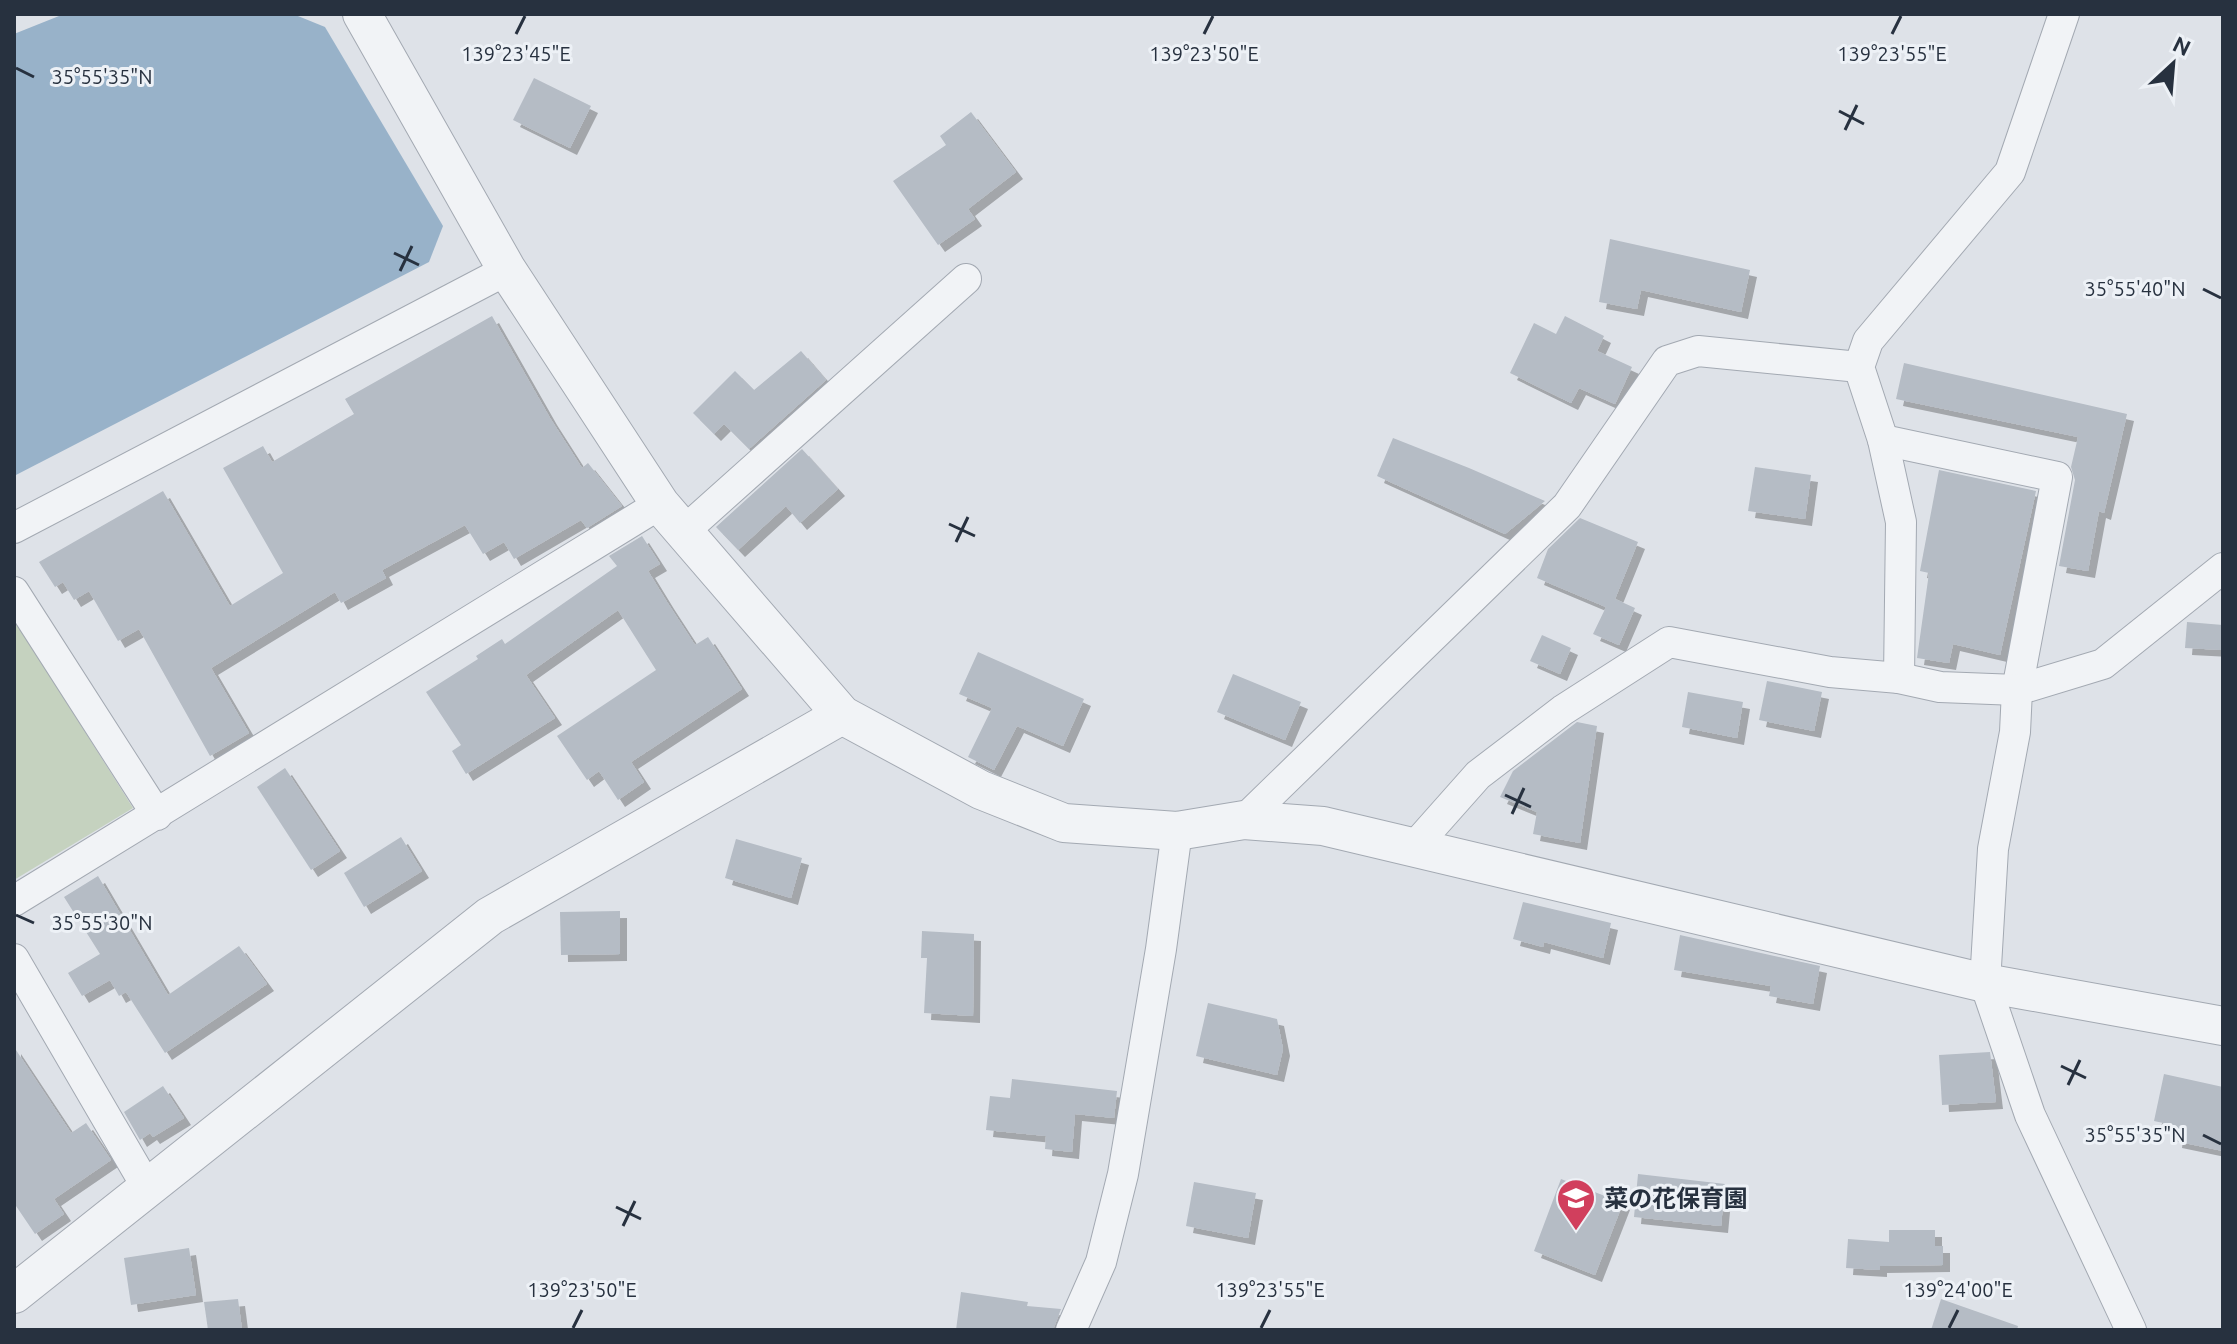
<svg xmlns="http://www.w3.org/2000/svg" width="2237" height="1344" viewBox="0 0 2237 1344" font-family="Ubuntu,'Noto Sans JP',sans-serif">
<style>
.green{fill:#c5d2bf}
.water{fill:#98b2c9}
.building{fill:#b5bcc5;filter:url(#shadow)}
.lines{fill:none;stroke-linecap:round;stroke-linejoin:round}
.minor-casing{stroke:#a3a9b2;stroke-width:32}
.tertiary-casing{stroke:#a3a9b2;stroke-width:40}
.minor{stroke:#f1f3f6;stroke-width:30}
.tertiary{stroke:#f1f3f6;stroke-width:38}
.ticks{fill:none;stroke:#27313f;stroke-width:3}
.labels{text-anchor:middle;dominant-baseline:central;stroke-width:6;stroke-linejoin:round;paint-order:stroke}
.poi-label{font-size:24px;font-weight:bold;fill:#27313f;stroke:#edf1f6;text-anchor:start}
.ticks-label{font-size:20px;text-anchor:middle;fill:#27313f;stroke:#edf1f6;stroke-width:6;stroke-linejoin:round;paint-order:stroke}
</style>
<defs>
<filter id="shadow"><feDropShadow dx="7" dy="7" stdDeviation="0" flood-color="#0004"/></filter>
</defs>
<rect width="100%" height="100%" fill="#dee2e8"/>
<polygon class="green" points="14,619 133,808 14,880"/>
<polygon class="water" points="64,14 293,14 325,27 443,226 429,262 14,476 14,34"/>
<g class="building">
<polygon points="534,78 591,106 570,148 513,120"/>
<polygon points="971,112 1016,172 968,209 975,219 938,245 893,181 946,145 940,136"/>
<polygon points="1610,239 1750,270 1741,312 1641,290 1637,309 1599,302"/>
<polygon points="492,316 550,418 582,468 588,463 622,506 587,528 581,520 514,559 504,542 483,554 465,525 382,570 386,578 341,603 335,592 211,668 249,733 210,756 139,629 118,641 89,591 74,600 63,582 55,587 39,562 163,491 230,606 283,573 223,468 263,446 272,462 354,414 345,399"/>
<polygon points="1565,316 1604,336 1597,351 1632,367 1615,404 1579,388 1571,403 1510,373 1534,323 1556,334"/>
<polygon points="801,351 826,380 749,449 724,424 714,434 693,413 735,371 754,390"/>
<polygon points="1904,363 2127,414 2104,513 2099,511 2088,571 2059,566 2075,480 2071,467 2078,437 1896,399"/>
<polygon points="1393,438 1469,468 1545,501 1505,534 1377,476"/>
<polygon points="802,449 838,489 800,523 786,506 738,550 716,527"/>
<polygon points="1755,467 1811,475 1805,519 1748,511"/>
<polygon points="1939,470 2036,491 2000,655 1953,644 1949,663 1917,658 1929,573 1920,571"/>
<polygon points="1580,518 1638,542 1615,599 1635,608 1619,645 1593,634 1606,607 1537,578 1548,549"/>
<polygon points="642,536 660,564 648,571 667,602 695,645 708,637 742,689 631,762 644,782 618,800 599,771 587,780 557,736 656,670 618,610 526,675 555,718 466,774 452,751 461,745 426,692 478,659 476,656 502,639 505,644 617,566 609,556"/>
<polygon points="2187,622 2223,625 2223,650 2185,648"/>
<polygon points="1542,635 1571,648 1560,674 1530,661"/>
<polygon points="978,652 1084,699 1063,746 1017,726 994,770 968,757 992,708 959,694"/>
<polygon points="1233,674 1301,702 1285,740 1217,712"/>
<polygon points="1767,681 1822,692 1814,731 1759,720"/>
<polygon points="1688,692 1743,702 1737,738 1682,727"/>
<polygon points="1577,722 1597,726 1580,843 1533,834 1537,812 1500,797 1513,771"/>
<polygon points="285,768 340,851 311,870 257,787"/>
<polygon points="401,837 422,871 364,907 344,873"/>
<polygon points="736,839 802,858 791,898 725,878"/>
<polygon points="98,876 168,995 239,946 267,984 165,1053 126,992 119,996 110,980 82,996 68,973 100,954 64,897"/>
<polygon points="1523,902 1611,923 1603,958 1544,942 1543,947 1513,939"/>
<polygon points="620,911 620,954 561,955 560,912"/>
<polygon points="922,931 974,934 973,1016 924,1013 927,958 921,958"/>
<polygon points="1680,935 1820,966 1813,1004 1769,996 1771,986 1674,970"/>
<polygon points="1208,1003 1277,1019 1283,1049 1277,1075 1196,1056"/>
<polygon points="14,1047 71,1133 86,1123 111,1160 54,1199 64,1214 35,1234 14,1203"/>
<polygon points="1990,1052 1996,1102 1942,1105 1939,1055"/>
<polygon points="2164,1074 2223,1087 2223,1151 2175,1141 2177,1126 2154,1121"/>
<polygon points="1012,1079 1117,1091 1114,1118 1075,1114 1072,1152 1045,1149 1046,1136 986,1130 990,1096 1010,1098"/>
<polygon points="163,1086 184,1118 153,1137 150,1133 140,1140 124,1112"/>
<polygon points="1638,1174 1725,1184 1721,1226 1634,1217"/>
<polygon points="1561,1179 1623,1203 1595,1275 1534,1251"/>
<polygon points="1194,1182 1256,1193 1248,1238 1186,1226"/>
<polygon points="1889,1230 1935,1230 1935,1246 1943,1246 1943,1265 1880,1266 1880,1270 1846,1268 1848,1239 1889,1242"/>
<polygon points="189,1248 196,1295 131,1305 124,1258"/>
<polygon points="961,1292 1028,1302 1027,1306 1061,1309 1053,1330 956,1330"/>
<polygon points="238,1299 242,1330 208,1330 204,1302"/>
<polygon points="1941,1299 2018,1326 2017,1330 1931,1330"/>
</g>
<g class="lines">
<g class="minor-casing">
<g id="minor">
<polyline points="1883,440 2057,477 2017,690 2015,732 1993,849 1985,983 2030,1115 2131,1330"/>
<polyline points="14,528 507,270"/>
<polyline points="682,533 966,279"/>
<polyline points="14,592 157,815"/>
<polyline points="1899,678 1901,522 1883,440 1859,367 1868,341 2010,172 2064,14"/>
<polyline points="1244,820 1567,506 1667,361 1698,351 1859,367"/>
<polyline points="1415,846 1478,775 1563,710 1669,642 1830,672 1899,678 1940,687 2017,690 2103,664 2223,568"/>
<polyline points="14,901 660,504"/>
<polyline points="14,959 148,1189"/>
<polyline points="1071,1330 1101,1262 1123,1174 1161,949 1177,831"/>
</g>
</g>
<g class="tertiary-casing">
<g id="tertiary">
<polyline points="362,14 507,270 660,504 842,715 981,790 1064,823 1177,831 1244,820 1323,826 1985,983 2223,1026"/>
<polyline points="14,1294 490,916 842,715"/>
</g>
</g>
<use href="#minor" class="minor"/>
<use href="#tertiary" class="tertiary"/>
</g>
<path class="ticks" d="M516,34L525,16M1204,34L1213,16M1892,34L1901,16M16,68L34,77M1839,111L1864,124M1845,130L1857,105M394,253L419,265M400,271L412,246M2203,289L2221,298M949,524L975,536M956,542L968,517M1505,795L1531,807M1512,814L1524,788M16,915L34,923M2061,1066L2086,1078M2068,1085L2080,1060M2203,1135L2221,1144M616,1207L641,1219M623,1226L635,1201M573,1328L582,1310M1261,1328L1270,1310M1949,1328L1958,1310"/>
<defs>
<g id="school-pin" transform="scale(2)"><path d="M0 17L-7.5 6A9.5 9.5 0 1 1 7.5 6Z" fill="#d13f5d" stroke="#edf1f6"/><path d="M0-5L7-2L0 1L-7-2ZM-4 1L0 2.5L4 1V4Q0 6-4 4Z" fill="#fff"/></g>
</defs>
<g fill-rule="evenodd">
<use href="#school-pin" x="1576" y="1198"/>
</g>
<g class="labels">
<g class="poi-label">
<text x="1604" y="1198">菜の花保育園</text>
</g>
</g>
<g class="ticks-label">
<text x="516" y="61">139°23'45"E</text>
<text x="1204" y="61">139°23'50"E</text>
<text x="1892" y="61">139°23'55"E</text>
<text x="102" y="84">35°55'35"N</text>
<text x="2135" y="296">35°55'40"N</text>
<text x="102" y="930">35°55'30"N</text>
<text x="2135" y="1142">35°55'35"N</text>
<text x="582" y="1297">139°23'50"E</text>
<text x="1270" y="1297">139°23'55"E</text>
<text x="1958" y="1297">139°24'00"E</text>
</g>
<rect width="2237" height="1344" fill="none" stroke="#27313f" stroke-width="32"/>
<g transform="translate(2173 64) rotate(26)" stroke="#edf1f6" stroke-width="6" paint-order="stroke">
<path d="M0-6L14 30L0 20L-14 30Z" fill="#27313f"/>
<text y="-12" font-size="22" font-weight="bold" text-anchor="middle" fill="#27313f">N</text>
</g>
</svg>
